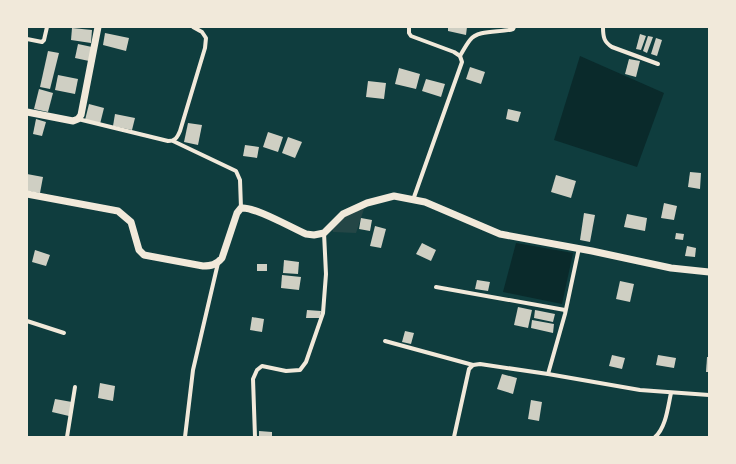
<svg xmlns="http://www.w3.org/2000/svg" width="736" height="464" viewBox="0 0 736 464" font-family="'Source Sans 3',sans-serif">
<style>
.green{fill:#244646}
.water{fill:#0a2a2b}
.building{fill:#cfcfc3}
.lines{fill:none;stroke-linecap:round;stroke-linejoin:round}
.minor{stroke:#f1e9da;stroke-width:4}
.tertiary{stroke:#f1e9da;stroke-width:7}
</style>
<rect width="100%" height="100%" fill="#0f3d3e"/>
<polygon class="green" points="365,206 356,233 333,232 331,225 343,214"/>
<g class="water">
<polygon points="580,56 664,93 637,167 554,140"/>
<polygon points="516,243 573,253 562,304 503,292"/>
</g>
<g class="building">
<polygon points="448,27 467,27 466,35 448,31"/>
<polygon points="72,28 92,30 91,43 71,40"/>
<polygon points="105,33 129,38 126,51 103,45"/>
<polygon points="640,34 646,36 641,50 636,49"/>
<polygon points="648,36 653,37 647,53 643,51"/>
<polygon points="656,38 662,40 657,56 651,54"/>
<polygon points="78,44 92,47 89,61 75,58"/>
<polygon points="48,51 59,53 50,89 40,87"/>
<polygon points="629,59 640,61 636,77 625,74"/>
<polygon points="470,67 485,72 481,84 466,79"/>
<polygon points="399,68 420,74 416,89 395,84"/>
<polygon points="58,75 78,79 75,94 55,90"/>
<polygon points="426,79 445,84 441,97 422,91"/>
<polygon points="368,81 386,83 384,99 366,97"/>
<polygon points="39,89 53,93 48,112 34,109"/>
<polygon points="89,104 104,108 100,124 85,120"/>
<polygon points="508,109 521,112 518,122 506,119"/>
<polygon points="115,114 135,118 132,130 113,126"/>
<polygon points="36,119 46,122 42,136 33,134"/>
<polygon points="188,123 202,125 198,145 184,142"/>
<polygon points="268,132 283,137 278,152 263,147"/>
<polygon points="288,137 302,142 295,158 282,153"/>
<polygon points="245,145 259,147 257,158 243,156"/>
<polygon points="690,172 701,173 700,189 688,187"/>
<polygon points="27,174 43,177 40,193 27,191"/>
<polygon points="556,175 576,181 571,198 551,192"/>
<polygon points="664,203 677,206 674,220 661,218"/>
<polygon points="584,213 595,215 590,242 580,240"/>
<polygon points="627,214 647,218 645,231 624,227"/>
<polygon points="361,218 372,220 370,231 359,229"/>
<polygon points="375,226 386,229 381,248 370,246"/>
<polygon points="676,233 684,234 683,240 675,239"/>
<polygon points="422,243 436,250 431,261 416,254"/>
<polygon points="687,246 696,248 695,257 685,256"/>
<polygon points="35,250 50,255 46,266 32,262"/>
<polygon points="284,260 299,262 298,274 283,273"/>
<rect x="257" y="264" width="10" height="7"/>
<polygon points="282,275 301,277 299,290 281,288"/>
<polygon points="477,280 490,282 488,291 475,289"/>
<polygon points="620,281 634,284 630,302 616,299"/>
<polygon points="518,307 532,310 528,328 514,325"/>
<polygon points="307,310 321,311 320,318 306,318"/>
<polygon points="535,310 555,314 553,322 534,318"/>
<polygon points="252,317 264,319 262,332 250,330"/>
<polygon points="532,320 554,324 553,333 531,328"/>
<polygon points="405,331 414,333 411,344 402,342"/>
<polygon points="612,355 625,358 622,369 609,366"/>
<polygon points="658,355 676,358 674,368 656,365"/>
<polygon points="707,357 709,357 709,372 706,372"/>
<polygon points="502,374 517,378 513,394 497,389"/>
<polygon points="100,383 115,386 113,401 98,398"/>
<polygon points="55,399 72,402 69,416 52,412"/>
<polygon points="531,400 542,402 539,421 528,419"/>
<polygon points="259,431 272,432 272,437 259,437"/>
</g>
<g class="lines">
<g class="minor">
<polyline points="409,27 409,33 411,36 454,52 460,56 462,62 413,200"/>
<path d="M603,27C603,37 604,42 612,47L658,64"/>
<polyline points="27,39 42,42 44,40 47,27"/>
<path d="M460,56C463,51 466,45 470,40C478,29 501,33 513,29L514,27"/>
<path d="M78,119L168,141C175,141 177,138 180,131L205,48L206,38L202,32L193,27"/>
<polyline points="173,141 236,171 240,180 241,208"/>
<polyline points="436,287 565,310"/>
<polyline points="27,321 64,333"/>
<polyline points="385,341 473,365"/>
<polyline points="548,374 640,390 709,395"/>
<polyline points="67,437 75,387"/>
<polyline points="185,437 193,370 218,263"/>
<polyline points="255,437 253,379 257,370 262,366 286,371 300,370 306,362 323,313 326,274 324,233"/>
<polyline points="454,437 469,369 473,365 480,364 548,374 565,314 579,248"/>
<path d="M655,437C666,428 668,406 671,393"/>
</g>
<g class="tertiary">
<polyline points="27,112 73,121 78,119 81,115 98,27"/>
<path d="M27,194L118,211L131,222L139,250L144,255L203,266C211,266 216,265 222,258L237,213L241,208C254,206 292,228 306,234L314,235L324,233L343,214L367,203L394,196L425,202L500,234L592,251L671,268L709,272"/>
</g>
</g>
<rect width="736" height="464" fill="none" stroke="#f1e9da" stroke-width="56"/>
</svg>
